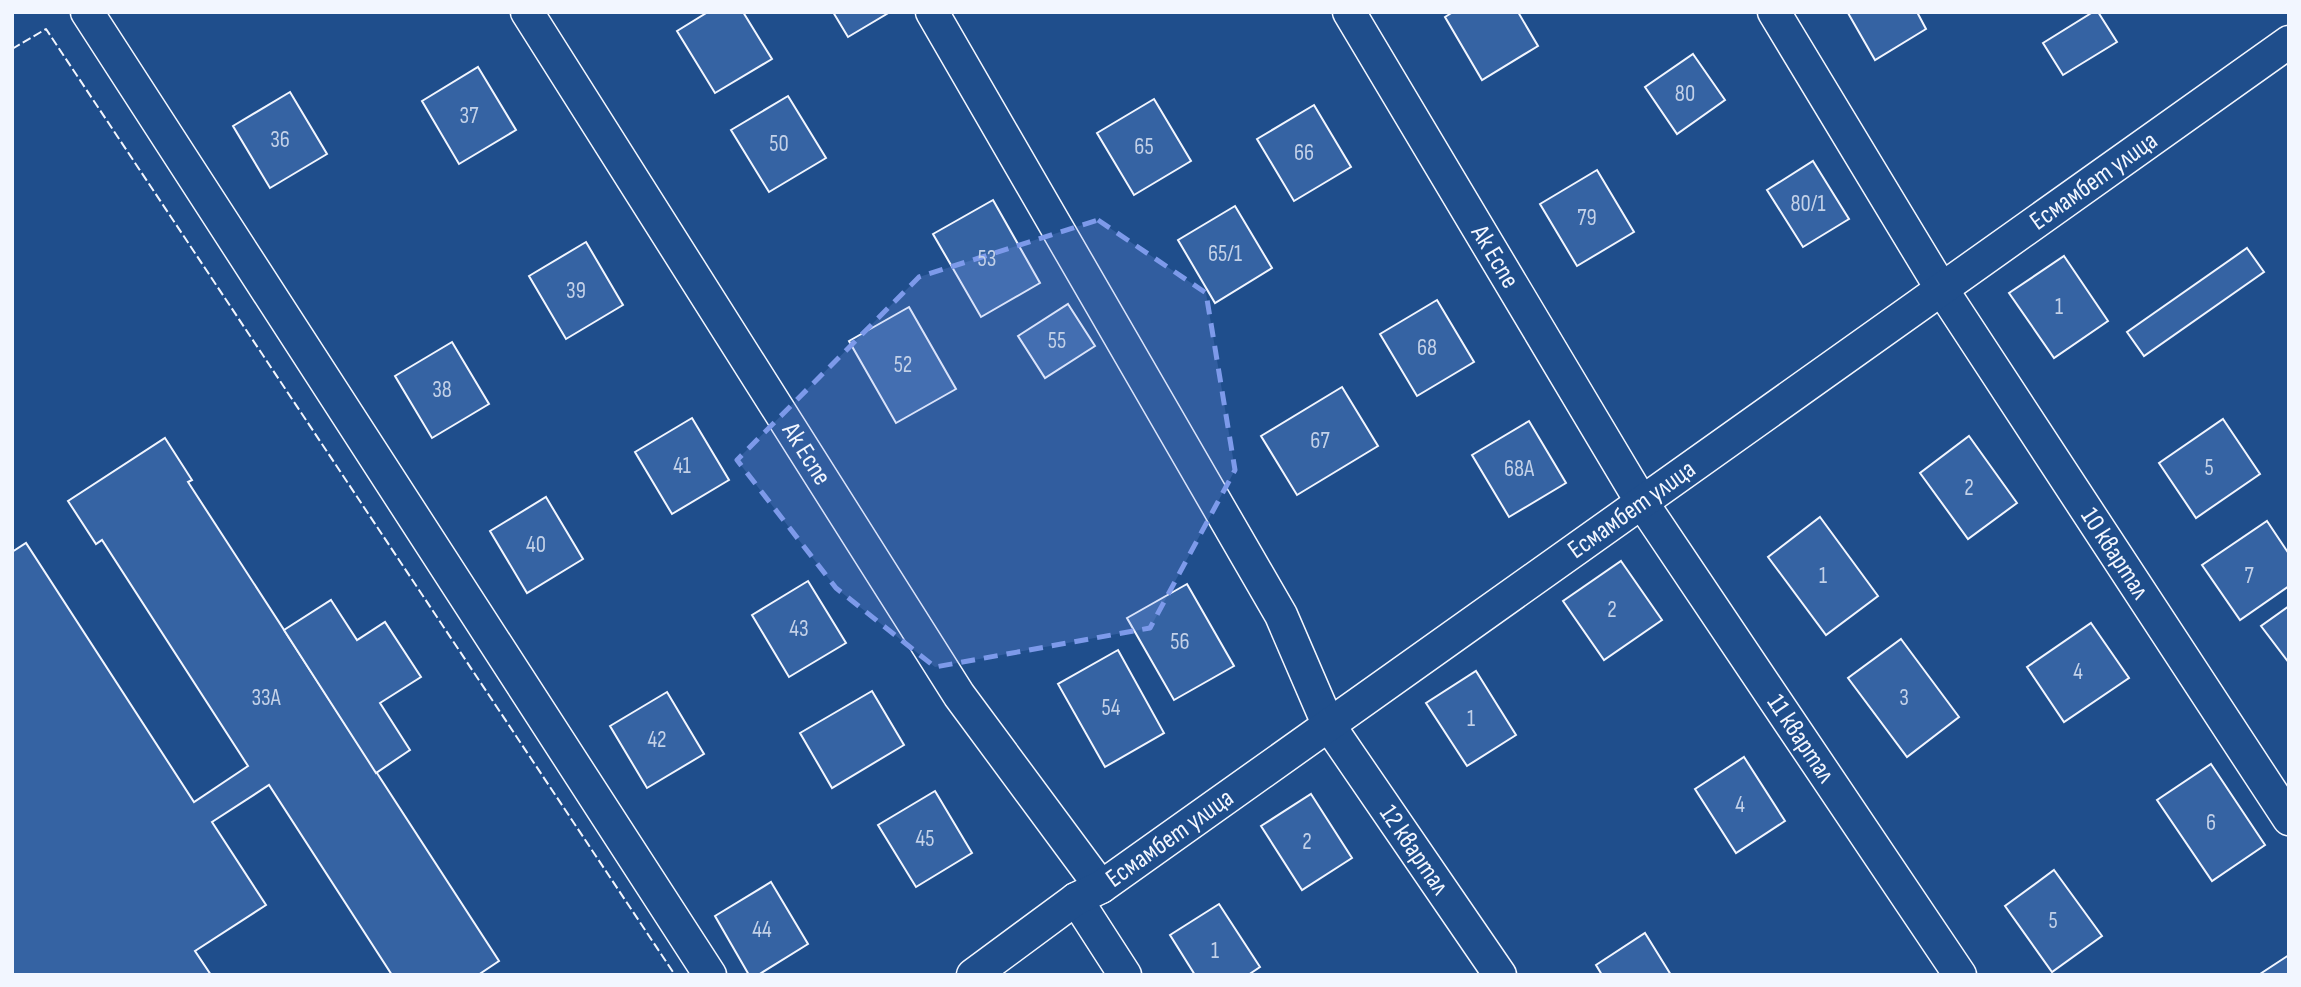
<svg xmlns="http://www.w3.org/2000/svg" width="2301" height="987" viewBox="0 0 2301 987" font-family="'Sofia Sans Condensed',sans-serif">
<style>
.building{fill:#3563a3;stroke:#f2f6ff;stroke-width:2}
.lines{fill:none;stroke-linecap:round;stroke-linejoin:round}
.minor-casing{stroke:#f2f6ff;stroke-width:35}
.minor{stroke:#1f4e8c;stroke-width:32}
.fence{stroke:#f2f6ff;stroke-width:2;stroke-dasharray:9 3.5;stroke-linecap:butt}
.marked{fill:#7d9aea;fill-opacity:0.2;stroke:#7d9aea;stroke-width:5;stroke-dasharray:14 9;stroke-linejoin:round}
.labels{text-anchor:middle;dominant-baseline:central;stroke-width:5;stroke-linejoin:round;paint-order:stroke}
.number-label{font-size:23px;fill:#c3d1e8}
.street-label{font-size:26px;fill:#f2f6ff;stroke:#1f4e8c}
</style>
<rect width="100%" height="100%" fill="#1f4e8c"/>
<g class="building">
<polygon points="708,12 743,12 772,59 715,93 677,31"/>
<polygon points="833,12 890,12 848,37"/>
<polygon points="1453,12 1518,12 1538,46 1482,80 1445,17"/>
<polygon points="1917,12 1926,29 1875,60 1848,13"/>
<polygon points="2093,12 2098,12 2117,42 2063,75 2043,43"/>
<polygon points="1693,54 1725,100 1677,134 1645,87"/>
<polygon points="478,67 516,130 459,164 422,101"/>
<polygon points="290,92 327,154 270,188 233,126"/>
<polygon points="788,96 826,158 769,192 731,130"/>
<polygon points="1154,99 1191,161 1134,195 1097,133"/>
<polygon points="1314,105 1351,167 1294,201 1257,139"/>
<polygon points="1813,161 1849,219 1803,247 1767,190"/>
<polygon points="1597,170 1634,232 1577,266 1540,204"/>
<polygon points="993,200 1040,283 981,317 933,234"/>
<polygon points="1235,206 1272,268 1215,303 1178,240"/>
<polygon points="586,242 623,305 566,339 529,276"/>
<polygon points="2247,248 2264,272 2144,356 2127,332"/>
<polygon points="2064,256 2108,321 2054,358 2009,293"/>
<polygon points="1437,300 1474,362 1417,396 1380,334"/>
<polygon points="1068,304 1095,346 1045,378 1018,336"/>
<polygon points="909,307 956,389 896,423 849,341"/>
<polygon points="452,342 489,404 432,438 395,376"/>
<polygon points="1342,387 1378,446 1297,495 1261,436"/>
<polygon points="692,418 729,480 672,514 635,452"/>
<polygon points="2223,419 2260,474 2196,518 2159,463"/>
<polygon points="1529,421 1566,483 1509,517 1472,455"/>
<polygon points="1969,436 2017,503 1968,539 1920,473"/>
<polygon points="165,438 192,480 188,482 499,961 478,975 392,975 269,785 212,822 266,905 195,951 211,975 12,975 12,552 26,543 194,802 248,766 102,540 96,544 68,501"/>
<polygon points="546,497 583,559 527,593 490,531"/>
<polygon points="1820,517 1878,596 1826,635 1768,557"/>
<polygon points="2267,521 2289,554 2289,586 2240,620 2202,565"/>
<polygon points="1621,561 1662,620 1604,660 1563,601"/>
<polygon points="808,581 846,643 789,677 752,615"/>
<polygon points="1187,584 1234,666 1174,700 1127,618"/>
<polygon points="331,600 357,640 385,622 421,677 380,703 410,750 376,773 284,630"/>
<polygon points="2289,606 2289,663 2261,626"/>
<polygon points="2091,623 2129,678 2064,722 2027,667"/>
<polygon points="1901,639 1959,717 1907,757 1848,678"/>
<polygon points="1118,650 1164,733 1105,767 1058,684"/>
<polygon points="1476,671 1516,735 1467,766 1426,703"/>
<polygon points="872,691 904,745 832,788 800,733"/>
<polygon points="667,692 704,754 647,788 610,726"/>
<polygon points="1744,757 1785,821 1736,853 1695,789"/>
<polygon points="2211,764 2265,845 2212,881 2157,800"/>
<polygon points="935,791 972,853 916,887 878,825"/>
<polygon points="1311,794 1352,858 1302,890 1261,826"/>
<polygon points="2054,870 2102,936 2052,972 2005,906"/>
<polygon points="771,882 808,944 758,975 749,975 715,916"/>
<polygon points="1219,904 1260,967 1248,975 1195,975 1170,935"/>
<polygon points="1645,933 1671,975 1602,975 1596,965"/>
<polygon points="2289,955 2289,975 2260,975 2260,974"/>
</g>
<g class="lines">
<g class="minor-casing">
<g id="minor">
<polyline points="87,12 710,975"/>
<path id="s1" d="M527,12L959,695L1101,887"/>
<path id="s2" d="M932,12L1281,615L1328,724L1500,975"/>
<path id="s3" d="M1349,12L1641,501L1960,975"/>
<path id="s4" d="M1774,12L1941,288L2289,819"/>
<polyline points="1076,899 1125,975"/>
<path id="s5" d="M973,975L1076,899L1101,887L2289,42"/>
</g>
</g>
<use href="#minor" class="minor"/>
<polyline class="fence" points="12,49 46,29 675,975"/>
</g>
<path class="marked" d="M1098,220L1206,293L1235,470L1150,628L935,667L836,588L737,460L919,277Z"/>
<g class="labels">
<g class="number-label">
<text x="1685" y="94">80</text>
<text x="469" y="116">37</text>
<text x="280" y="140">36</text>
<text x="779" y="144">50</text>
<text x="1144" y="147">65</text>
<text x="1304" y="153">66</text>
<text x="1808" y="204">80/1</text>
<text x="1587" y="218">79</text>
<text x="1225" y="254">65/1</text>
<text x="987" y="259">53</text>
<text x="576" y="291">39</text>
<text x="2059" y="307">1</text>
<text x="1057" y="341">55</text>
<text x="1427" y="348">68</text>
<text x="903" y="365">52</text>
<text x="442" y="390">38</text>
<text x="1320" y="441">67</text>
<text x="682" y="466">41</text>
<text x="2209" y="468">5</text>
<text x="1519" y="469">68А</text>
<text x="1969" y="488">2</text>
<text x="536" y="545">40</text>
<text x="1823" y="576">1</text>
<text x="2249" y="576">7</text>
<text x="1612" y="610">2</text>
<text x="799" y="629">43</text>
<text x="1180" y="642">56</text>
<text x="2078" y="672">4</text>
<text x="266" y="698">33А</text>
<text x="1904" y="698">3</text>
<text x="1111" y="708">54</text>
<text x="1471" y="719">1</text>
<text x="657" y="740">42</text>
<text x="1740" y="805">4</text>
<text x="2211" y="823">6</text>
<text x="925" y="839">45</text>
<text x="1307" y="842">2</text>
<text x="2053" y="921">5</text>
<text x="762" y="930">44</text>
<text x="1215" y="951">1</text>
</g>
<g class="street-label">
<text stroke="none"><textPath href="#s5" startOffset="1374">Есмамбет улица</textPath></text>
<text stroke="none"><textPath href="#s3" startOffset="285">Ак Еспе</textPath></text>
<text stroke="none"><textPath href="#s1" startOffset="523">Ак Еспе</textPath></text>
<text stroke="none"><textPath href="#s5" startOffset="807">Есмамбет улица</textPath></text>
<text stroke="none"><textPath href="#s4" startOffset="640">10 квартал</textPath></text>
<text stroke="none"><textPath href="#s3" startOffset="856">11 квартал</textPath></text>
<text stroke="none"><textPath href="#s5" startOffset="240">Есмамбет улица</textPath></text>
<text stroke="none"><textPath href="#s2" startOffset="968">12 квартал</textPath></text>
</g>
</g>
<rect width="2301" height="987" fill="none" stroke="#f2f6ff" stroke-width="28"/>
</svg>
